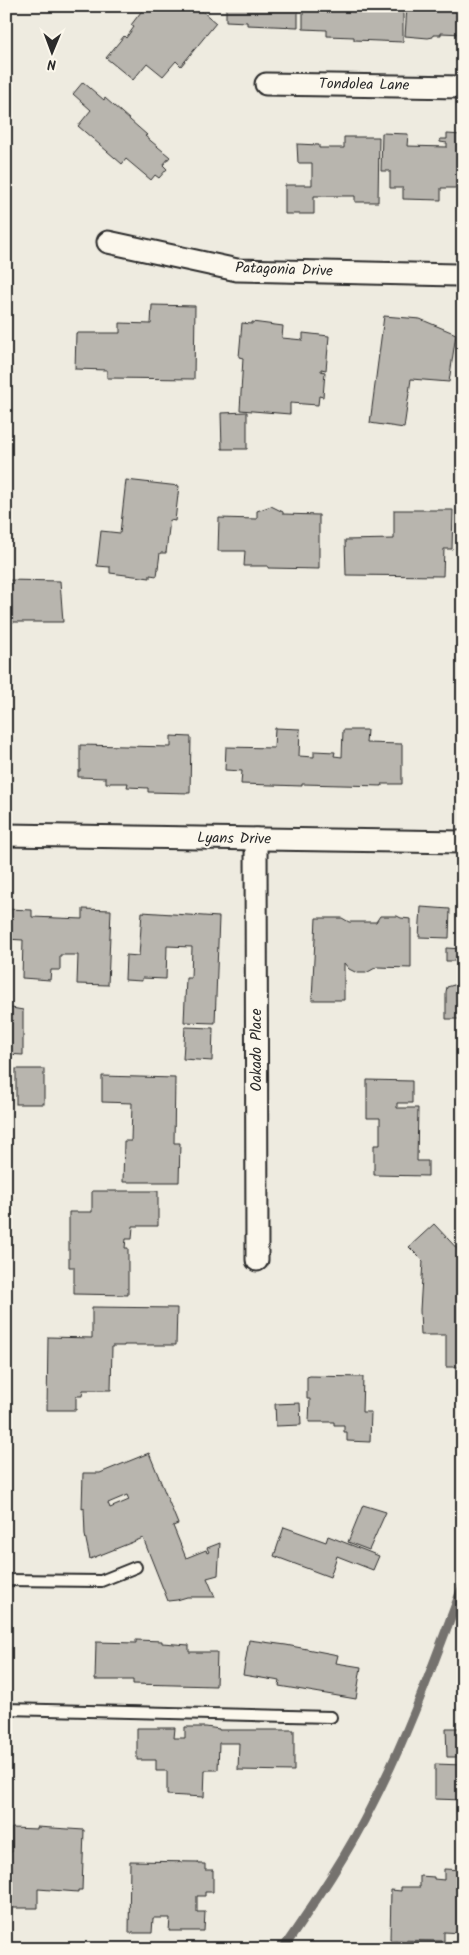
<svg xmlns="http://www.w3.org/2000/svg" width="469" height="1955" viewBox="0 0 469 1955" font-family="Kalam,sans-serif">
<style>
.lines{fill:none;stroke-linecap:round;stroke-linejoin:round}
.stream{stroke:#74726e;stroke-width:9}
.building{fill:#b8b5ae;stroke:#2b2b2b;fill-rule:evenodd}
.service-casing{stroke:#2b2b2b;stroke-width:14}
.minor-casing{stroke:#2b2b2b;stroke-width:25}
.service{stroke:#fbf7ec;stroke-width:10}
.minor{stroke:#fbf7ec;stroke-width:21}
.labels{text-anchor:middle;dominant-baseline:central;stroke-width:4;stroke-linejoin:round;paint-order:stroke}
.street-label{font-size:15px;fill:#2b2b2b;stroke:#fbf7ec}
</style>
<rect width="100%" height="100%" fill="#eeebe0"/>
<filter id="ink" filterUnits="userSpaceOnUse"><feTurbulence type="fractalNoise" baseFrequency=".02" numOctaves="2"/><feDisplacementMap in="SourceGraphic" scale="10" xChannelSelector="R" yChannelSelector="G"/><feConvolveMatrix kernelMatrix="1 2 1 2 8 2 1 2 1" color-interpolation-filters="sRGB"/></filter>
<g filter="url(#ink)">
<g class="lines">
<path class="stream" d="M283,1949C315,1902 348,1854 373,1803C409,1733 435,1659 463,1585"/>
</g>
<g class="building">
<polygon points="150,6 165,6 171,11 175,6 196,6 216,23 181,66 176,61 163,76 147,63 133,80 106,58 124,36 126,38 134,27 131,25 144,8 146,11"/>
<polygon points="226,6 298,6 298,27 247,25 247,22 226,21"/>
<polygon points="303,6 403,6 403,42 354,40 354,37 327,36 327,30 303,29"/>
<polygon points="433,6 463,6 463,34 441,33 441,35 433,35 433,37 428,38 405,36 407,7 433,8"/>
<polygon points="83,82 104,100 105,98 147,135 145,136 170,157 163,165 167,169 159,178 155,175 151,180 126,159 122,164 78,126 91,110 73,94"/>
<polygon points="382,133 408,134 407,146 447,147 447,143 440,142 440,139 447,139 447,134 463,135 463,188 441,188 441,200 403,199 403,188 390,188 390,171 381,171"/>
<polygon points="344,137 379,137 378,202 355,202 355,196 314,196 314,214 285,214 285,185 312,185 312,163 298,163 297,144 319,145 319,148 344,148"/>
<polygon points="152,305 195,306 194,379 107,378 107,370 75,369 76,333 120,333 120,323 151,324"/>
<polygon points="384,316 420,319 456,334 449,382 411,379 404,428 370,423"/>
<polygon points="252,322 283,326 282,338 303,340 303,333 329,336 326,370 321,369 321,371 325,372 323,397 319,396 318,405 290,403 290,414 240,410 243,358 239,357 242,323 252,324"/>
<polygon points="247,412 247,449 222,449 221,413"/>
<polygon points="126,480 179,486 175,521 170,520 166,553 160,553 157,576 150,575 150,578 110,573 110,567 97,566 101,531 120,533"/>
<polygon points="271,506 283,512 283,514 319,515 319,569 268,568 268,566 244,566 245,551 218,551 219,518 257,519 257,511"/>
<polygon points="394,510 453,510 452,549 444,549 443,576 346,575 345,540 394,539"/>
<polygon points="6,580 60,581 63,622 12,622 12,620 6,620"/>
<polygon points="275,728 300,729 299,756 314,757 314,751 335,752 334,756 342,757 343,730 367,730 366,743 402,744 402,784 382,784 382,786 302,784 302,786 241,784 242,771 225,770 226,747 274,748"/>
<polygon points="171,736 191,737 190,793 148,792 148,788 127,787 128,783 106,783 106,778 78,777 78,771 80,771 80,745 171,747"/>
<polygon points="421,907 450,909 449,938 419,937"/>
<polygon points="6,909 32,910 32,917 83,919 83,909 111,910 108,985 77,984 78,955 60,955 60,970 51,970 50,980 22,978 23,940 6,939"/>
<polygon points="142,912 219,917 215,1023 184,1022 186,978 191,978 192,947 167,946 166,979 142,978 142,981 125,980 126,955 139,956"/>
<polygon points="380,916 397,916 401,918 411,919 411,968 377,967 366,973 357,973 349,969 344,963 344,1000 312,1000 316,918 342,918 349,922 376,922"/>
<polygon points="446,948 463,949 463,961 446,961"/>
<polygon points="454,985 463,987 463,1019 446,1019 446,992 447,987"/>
<polygon points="6,1007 23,1010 23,1055 6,1054"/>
<polygon points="185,1027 213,1028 212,1061 183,1059"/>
<rect x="16" y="1069" width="28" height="35"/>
<polygon points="102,1076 175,1078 174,1143 180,1143 179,1182 123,1182 124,1141 131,1141 132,1103 102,1102"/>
<polygon points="367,1080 412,1081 412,1103 397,1103 397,1108 418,1108 417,1161 428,1161 428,1176 374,1175 374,1145 380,1145 380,1118 367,1118"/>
<polygon points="92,1191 158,1191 158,1226 133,1226 132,1239 126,1239 125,1248 128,1248 128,1295 74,1294 74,1267 69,1267 69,1212 92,1212"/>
<polygon points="434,1224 463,1255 463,1367 446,1367 446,1335 421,1335 420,1310 423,1261 409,1247"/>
<polygon points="92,1307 177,1308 176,1345 124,1345 124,1346 112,1346 111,1390 83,1390 82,1396 76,1396 76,1410 47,1410 48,1337 92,1338"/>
<polygon points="310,1376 363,1377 362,1412 371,1412 370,1442 347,1441 347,1432 344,1432 344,1425 334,1425 334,1422 309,1422 310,1399 307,1399 307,1377"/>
<polygon points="300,1403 301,1425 276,1426 275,1404"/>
<path d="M149,1453L178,1524L173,1526L186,1558L206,1550L207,1553L209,1552L207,1548L220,1543L218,1575L207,1578L215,1597H187L177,1600L168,1601L143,1538L90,1559L85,1535L84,1508L82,1509L83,1473H100ZM127,1495L129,1500L110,1508L108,1503Z"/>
<polygon points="363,1505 386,1512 369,1550 348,1542"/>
<polygon points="284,1527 326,1542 328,1536 379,1556 373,1570 337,1556 330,1577 274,1556"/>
<polygon points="136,1640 162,1641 162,1643 189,1645 189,1652 217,1652 216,1686 133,1684 133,1680 95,1680 96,1642 136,1643"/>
<polygon points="249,1640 286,1645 338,1655 336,1663 361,1667 356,1699 279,1686 280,1681 243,1675"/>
<polygon points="185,1727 206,1727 219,1729 219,1730 294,1730 294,1771 238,1770 239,1743 219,1743 218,1770 205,1770 204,1797 167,1795 167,1771 156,1771 156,1760 137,1760 137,1728 175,1728 174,1738 185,1738"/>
<polygon points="446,1728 463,1728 463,1757 447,1757"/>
<polygon points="435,1764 463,1765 463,1800 435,1799"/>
<polygon points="37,1827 84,1830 82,1890 78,1890 78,1892 38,1889 38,1908 6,1908 6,1852 12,1852 12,1828 37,1829"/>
<polygon points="130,1861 198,1862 199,1864 205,1864 205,1870 213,1870 213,1892 205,1892 205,1896 197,1896 197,1912 205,1912 204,1931 169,1931 170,1918 153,1918 152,1933 129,1933"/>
<polygon points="444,1869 463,1870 463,1933 444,1932 444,1941 390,1940 391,1890 401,1891 401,1887 420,1887 420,1876 434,1877 434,1879 444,1880"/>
</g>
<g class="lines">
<g class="service-casing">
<g id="service">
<polyline points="6,1580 101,1581 136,1567"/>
<polyline points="6,1709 331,1717"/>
</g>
</g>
<g class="minor-casing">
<g id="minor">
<polyline points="266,84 463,87"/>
<polyline points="108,242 237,270 456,275 463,277"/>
<polyline points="6,835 463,842"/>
<polyline points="256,839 257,1260"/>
</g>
</g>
<use href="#service" class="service"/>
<use href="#minor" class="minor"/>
</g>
</g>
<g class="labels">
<g class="street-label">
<text transform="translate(364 85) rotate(1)">Tondolea Lane</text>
<text transform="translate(284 270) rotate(2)">Patagonia Drive</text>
<text transform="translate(234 839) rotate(1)">Lyans Drive</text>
<text transform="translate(257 1050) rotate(-90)">Oakado Place</text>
</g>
</g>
<rect width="469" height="1955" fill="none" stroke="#fbf7ec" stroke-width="25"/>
<rect x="12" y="12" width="444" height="1930" fill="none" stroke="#2b2b2b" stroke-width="2" filter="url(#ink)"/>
<g transform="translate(52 52) rotate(181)" stroke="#fbf7ec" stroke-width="4" paint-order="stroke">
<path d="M0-4L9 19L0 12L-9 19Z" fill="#2b2b2b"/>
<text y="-8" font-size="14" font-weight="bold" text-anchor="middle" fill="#2b2b2b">N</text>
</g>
</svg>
